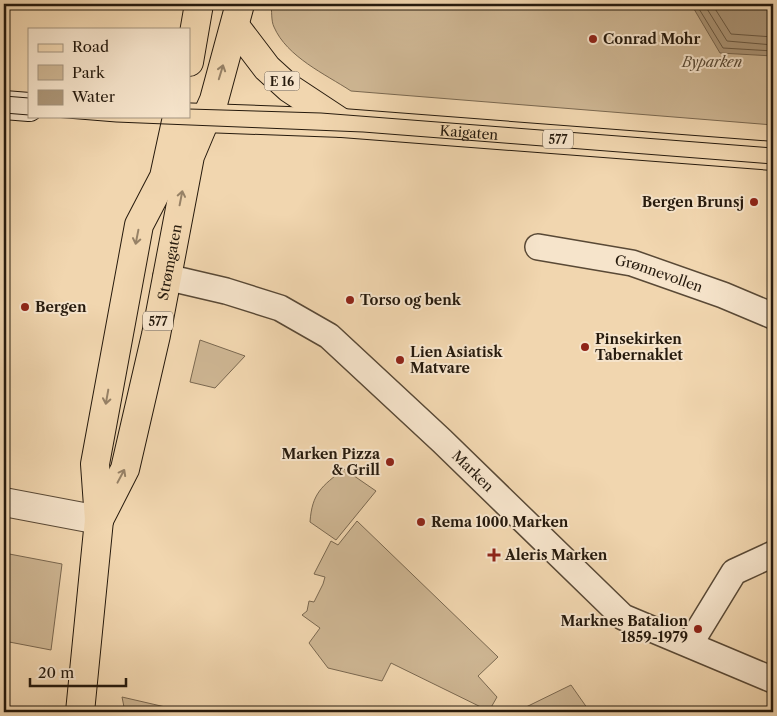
<svg xmlns="http://www.w3.org/2000/svg" width="777" height="716" viewBox="0 0 777 716" font-family="'Libre Caslon Text',serif">
<style>
.green{fill:#ceb693;stroke:#7a6850}
.water{fill:#ac9678;stroke:#76644d}
.lines{fill:none;stroke-linecap:round;stroke-linejoin:round}
.shore{stroke:#695842;stroke-width:1}
.pedestrian-casing{stroke:#594936;stroke-width:28}
.minor-casing{stroke:#594936;stroke-width:30}
.secondary-casing{stroke:#261a0d;stroke-width:30}
.primary-casing{stroke:#261a0d;stroke-width:30}
.trunk-casing{stroke:#261a0d;stroke-width:30}
.pedestrian{stroke:#f6e4cb;stroke-width:25}
.minor{stroke:#f6e4cb;stroke-width:28}
.secondary{stroke:#f6e4cb;stroke-width:28}
.primary{stroke:#f1d6af;stroke-width:28}
.trunk{stroke:#f1d6af;stroke-width:28}
.tram{stroke:#261a0d;stroke-width:1}
.oneway{stroke:#968166}
.poi-dot{fill:#8f2418;stroke:#f6e4cb;stroke-width:2}
.labels{text-anchor:middle;dominant-baseline:central;stroke-width:4;stroke-linejoin:round;paint-order:stroke}
.shield{fill:#f6e4cb;stroke:#645746;stroke-width:1}
.shield-label{font-size:12px;font-weight:bold;fill:#261a0d}
.poi-label{font-size:14px;font-weight:bold;fill:#261a0d;stroke:#f6e4cb;text-anchor:start}
.park-label{font-size:14px;font-style:italic;fill:#584935;stroke:#f6e4cb}
.street-label{font-size:14px;fill:#261a0d;stroke:#f6e4cb}
</style>
<rect width="100%" height="100%" fill="#f1d6af"/>
<filter id="stains"><feTurbulence type="fractalNoise" baseFrequency=".004" numOctaves="4"/><feColorMatrix values="0 0 0 0 .2 0 0 0 0 .09 0 0 0 0 .02 0 0 0 .5 -.17"/></filter>
<radialGradient id="worn" r=".72"><stop offset=".6" stop-color="#630" stop-opacity="0"/><stop offset="1" stop-color="#630" stop-opacity=".3"/></radialGradient>
<g class="green">
<path d="M271,4H773V125L351,91C325,74 287,57 274,27C271,21 272,11 271,4Z"/>
<polygon points="200,340 245,356 215,388 190,382"/>
<path d="M344,469L376,491L336,540L310,522C312,493 322,486 344,469Z"/>
<polygon points="357,521 498,657 478,676 497,697 489,711 391,663 382,681 328,668 309,643 320,628 302,615 307,611 309,601 314,602 323,584 325,577 314,574 315,572 331,541 338,545"/>
<polygon points="4,553 62,564 51,650 4,641"/>
<polygon points="571,685 590,712 525,712 524,708"/>
<polygon points="122,697 187,712 125,712"/>
</g>
<polygon class="water" points="691,4 773,4 773,56 720,53"/>
<g class="lines">
<g class="shore">
<polyline points="696,4 723,48 773,51"/>
<polyline points="704,4 727,41 773,45"/>
<polyline points="712,4 731,34 773,37"/>
</g>
<g class="pedestrian-casing">
<g id="pedestrian">
<path id="s1" d="M538,247L632,263L723,295L773,316"/>
<path id="s2" d="M166,277L226,291L280,308L329,336L442,441L623,617L773,680"/>
<polyline points="690,644 734,572 773,554"/>
</g>
</g>
<g class="minor-casing">
<polyline id="minor" points="4,502 99,520"/>
</g>
<g class="secondary-casing">
<polyline id="secondary" points="4,105 29,107"/>
</g>
<g class="primary-casing">
<g id="primary">
<path id="s3" d="M99,520L125,469L156,335L190,156L206,118"/>
<path id="s4" d="M80,712L99,520L95,464L139,225L164,177L177,117L342,123L773,156"/>
</g>
</g>
<g class="trunk-casing">
<g id="trunk">
<polyline points="235,26 267,68 289,88 342,123"/>
<polyline points="189,62 199,4"/>
<polyline points="177,117 177,116"/>
<polyline points="206,118 214,100 240,4"/>
</g>
</g>
<use href="#pedestrian" class="pedestrian"/>
<use href="#minor" class="minor"/>
<use href="#secondary" class="secondary"/>
<use href="#primary" class="primary"/>
<use href="#trunk" class="trunk"/>
<g class="tram">
<polyline points="4,96 29,98"/>
<polyline points="189,109 321,113 773,148"/>
<polyline points="4,113 29,115"/>
<polyline points="42,116 116,122 363,132 773,164"/>
</g>
</g>
<defs><path id="oneway-shaft" d="M-6 0H5M1.5-3L5.5 0L1.5 3" fill="none" stroke-width="1.6" stroke-linecap="round" stroke-linejoin="round" transform="scale(1.25)"/></defs>
<g class="oneway">
<use href="#oneway-shaft" transform="translate(221 72) rotate(-73)"/>
<use href="#oneway-shaft" transform="translate(181 198) rotate(-79)"/>
<use href="#oneway-shaft" transform="translate(137 237) rotate(101)"/>
<use href="#oneway-shaft" transform="translate(107 397) rotate(100)"/>
<use href="#oneway-shaft" transform="translate(121 476) rotate(-62)"/>
</g>
<g class="poi-dot">
<circle cx="593" cy="39" r="5"/>
<circle cx="754" cy="202" r="5"/>
<circle cx="350" cy="300" r="5"/>
<circle cx="25" cy="307" r="5"/>
<circle cx="585" cy="347" r="5"/>
<circle cx="400" cy="360" r="5"/>
<circle cx="390" cy="462" r="5"/>
<circle cx="421" cy="522" r="5"/>
<path d="M491.5 547.5h5v5h5v5h-5v5h-5v-5h-5v-5h5z"/>
<circle cx="698" cy="629" r="5"/>
</g>
<g class="labels">
<g class="shield">
<rect x="264.5" y="71.5" width="35" height="19" rx="4"/>
<rect x="543" y="129.5" width="30" height="19" rx="4"/>
<rect x="143" y="311.5" width="30" height="19" rx="4"/>
</g>
<g class="shield-label">
<text x="282" y="81">E 16</text>
<text x="558" y="139">577</text>
<text x="158" y="321">577</text>
</g>
<g class="poi-label">
<text x="603" y="39">Conrad Mohr</text>
<text x="744" y="202" text-anchor="end">Bergen Brunsj</text>
<text x="360" y="300">Torso og benk</text>
<text x="35" y="307">Bergen</text>
<text x="595" y="339">Pinsekirken<tspan x="595" dy="16">Tabernaklet</tspan></text>
<text x="410" y="352">Lien Asiatisk<tspan x="410" dy="16">Matvare</tspan></text>
<text x="380" y="454" text-anchor="end">Marken Pizza<tspan x="380" dy="16">&amp; Grill</tspan></text>
<text x="431" y="522">Rema 1000 Marken</text>
<text x="505" y="555">Aleris Marken</text>
<text x="688" y="621" text-anchor="end">Marknes Batalion<tspan x="688" dy="16">1859-1979</tspan></text>
</g>
<g class="park-label">
<text x="712" y="62">Byparken</text>
</g>
<g class="street-label">
<text stroke="none"><textPath href="#s4" startOffset="900">Kaigaten</textPath></text>
<text stroke="none"><textPath href="#s3" startOffset="269">Strømgaten</textPath></text>
<text stroke="none"><textPath href="#s1" startOffset="124">Grønnevollen</textPath></text>
<text stroke="none"><textPath href="#s2" startOffset="372">Marken</textPath></text>
</g>
</g>
<rect width="777" height="716" fill="none" stroke="#f1d6af" stroke-width="20"/>
<rect x="5" y="5" width="767" height="706" fill="none" stroke="#261a0d" stroke-width="2.5"/>
<rect x="10" y="10" width="757" height="696" fill="none" stroke="#261a0d"/>
<rect x="28" y="28" width="162" height="90" fill="#f6e4cb" stroke="#a3937f"/>
<rect x="38" y="44" width="25" height="8" fill="#f1d6af" stroke="#a3937f"/>
<text x="72" y="52" font-size="15" fill="#261a0d">Road</text>
<rect x="38" y="65" width="25" height="15" fill="#ceb693" stroke="#a3937f"/>
<text x="72" y="78" font-size="15" fill="#261a0d">Park</text>
<rect x="38" y="90" width="25" height="15" fill="#ac9678" stroke="#a3937f"/>
<text x="72" y="102" font-size="15" fill="#261a0d">Water</text>
<path d="M30 678v8h96v-8" fill="none" stroke="#261a0d" stroke-width="2.5"/>
<text x="38" y="678" font-size="15" fill="#261a0d" stroke="#f6e4cb" stroke-width="4" paint-order="stroke">20 m</text>
<rect width="100%" height="100%" filter="url(#stains)"/>
<rect width="100%" height="100%" fill="url(#worn)"/>
</svg>
